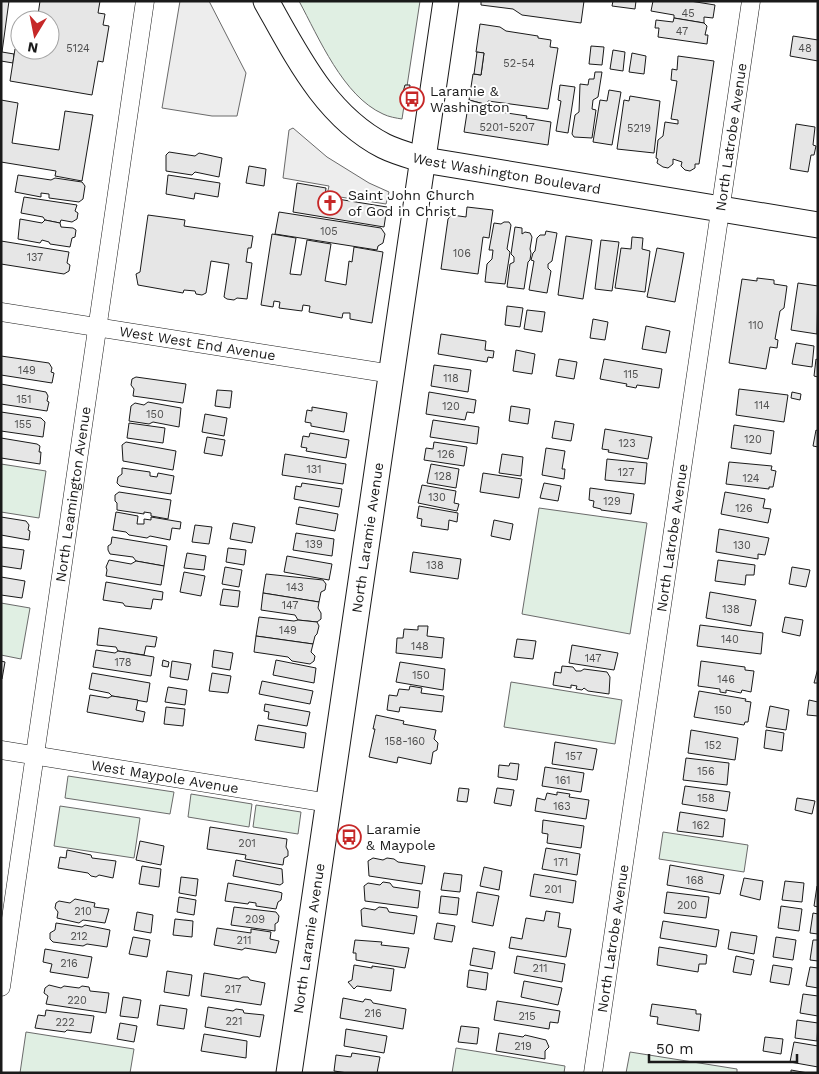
<svg xmlns="http://www.w3.org/2000/svg" width="819" height="1074" viewBox="0 0 819 1074" font-family="'Work Sans',sans-serif">
<style>
.green{fill:#e0efe3;stroke:#6a6a6a}
.parking{fill:#ededed;stroke:#6a6a6a}
.building{fill:#e6e6e6;stroke:#1a1a1a}
.lines{fill:none;stroke-linecap:round;stroke-linejoin:round}
.street-casing{stroke:#1a1a1a;stroke-width:19}
.secondary-casing{stroke:#1a1a1a;stroke-width:27}
.street{stroke:#fff;stroke-width:18}
.secondary{stroke:#fff;stroke-width:25}
.labels{text-anchor:middle;dominant-baseline:central;stroke-width:4;stroke-linejoin:round;paint-order:stroke}
.number-label{font-size:11px;fill:#4d4d4d}
.poi-label{font-size:14px;fill:#1a1a1a;stroke:#fff;text-anchor:start}
.street-label{font-size:14px;fill:#1a1a1a;stroke:#fff}
</style>
<rect width="100%" height="100%" fill="#fff"/>
<g class="green">
<path d="M299,1H420L402,119C396,118 389,117 383,114C343,96 319,38 299,1Z"/>
<polygon points="1,464 46,471 39,518 1,512"/>
<polygon points="539,508 647,523 630,634 522,614"/>
<polygon points="1,603 30,608 21,659 1,655"/>
<polygon points="511,682 622,700 615,744 504,727"/>
<polygon points="68,776 174,792 170,814 65,798"/>
<polygon points="191,794 252,804 249,827 188,817"/>
<polygon points="256,805 301,812 298,834 253,827"/>
<polygon points="60,806 140,818 134,858 54,846"/>
<polygon points="663,832 748,845 744,872 659,859"/>
<polygon points="26,1032 134,1049 130,1073 20,1073"/>
<polygon points="456,1048 565,1066 564,1073 452,1073"/>
<polygon points="630,1052 737,1069 737,1073 626,1073"/>
</g>
<g class="parking">
<polygon points="180,1 209,1 246,73 237,116 212,116 162,108"/>
<polygon points="293,128 327,157 369,183 389,192 386,204 327,195 329,186 283,178 289,130"/>
</g>
<g class="building">
<polygon points="1,1 9,1 2,52 14,54 13,63 1,61"/>
<polygon points="40,1 100,1 98,13 105,14 103,25 109,26 103,62 98,61 92,95 10,81 15,49 19,50 20,46 20,50 50,50 50,20 24,20 25,14 38,15"/>
<polygon points="481,1 584,1 581,23 522,15 513,9 481,5"/>
<polygon points="613,1 636,1 635,9 612,6"/>
<polygon points="653,1 690,1 715,5 713,18 704,17 704,23 674,18 674,15 651,11"/>
<polygon points="674,18 704,23 707,26 705,35 708,35 707,44 658,37 659,28 655,28 656,20 673,22"/>
<polygon points="480,24 500,27 506,31 538,36 538,38 551,40 550,47 558,48 548,109 488,101 488,105 469,100 473,74 481,75 484,53 476,52"/>
<polygon points="793,36 818,40 818,61 790,56"/>
<polygon points="591,46 604,47 602,65 589,64"/>
<polygon points="613,50 625,52 623,71 610,69"/>
<polygon points="477,52 484,53 481,75 474,74"/>
<polygon points="632,53 646,56 644,74 629,72"/>
<polygon points="678,56 714,61 699,164 695,164 695,168 690,171 685,170 681,166 682,162 673,159 673,164 668,168 663,167 657,163 658,159 656,158 658,140 663,136 665,122 678,124 678,120 671,119 677,81 671,80 672,69 677,70"/>
<polygon points="595,72 602,72 598,97 593,100 592,109 596,110 592,138 574,137 572,134 575,115 579,112 580,84 588,85 589,79 594,79"/>
<polygon points="405,85 410,85 409,93 403,92"/>
<polygon points="560,85 575,87 568,133 556,131 561,101 558,100"/>
<polygon points="609,90 621,92 612,145 593,142 600,100 607,101"/>
<polygon points="630,96 660,101 654,153 617,149 624,100 629,101"/>
<polygon points="1,100 18,103 12,143 59,150 65,111 93,115 82,181 55,176 56,171 1,162"/>
<polygon points="469,100 488,105 487,110 527,116 526,118 551,122 548,145 464,132"/>
<polygon points="796,124 815,127 813,145 816,146 814,155 811,155 808,172 790,169"/>
<polygon points="169,152 195,156 199,153 222,158 219,177 195,172 192,175 166,171 166,155"/>
<polygon points="249,166 266,169 264,186 246,183"/>
<polygon points="18,175 51,180 55,178 82,182 85,186 83,199 79,202 49,198 49,194 41,193 41,197 15,192"/>
<polygon points="168,175 220,183 218,197 195,193 194,199 166,194"/>
<polygon points="297,183 326,188 325,197 387,207 384,227 293,212"/>
<polygon points="24,197 77,205 75,211 78,213 77,219 72,222 61,220 60,223 45,220 43,217 21,213"/>
<polygon points="467,207 493,210 489,238 483,237 478,274 441,269 448,219 452,215 466,217"/>
<polygon points="279,212 381,228 385,234 383,243 378,246 377,250 275,234"/>
<polygon points="148,215 185,220 184,226 253,236 251,248 248,248 246,262 252,263 247,299 237,298 234,300 227,299 224,297 229,264 211,261 206,293 202,295 196,294 195,291 184,290 183,293 138,285 136,274 140,272"/>
<polygon points="20,219 42,223 45,220 60,223 61,227 73,228 76,230 75,237 72,238 70,247 50,244 49,242 42,240 40,243 18,239"/>
<polygon points="504,222 509,222 511,225 507,249 510,252 505,284 485,282 487,264 492,259 493,250 489,250 494,223 501,224"/>
<polygon points="515,227 522,228 522,234 525,232 530,233 532,237 530,249 531,253 530,260 528,262 524,289 507,287 510,264 514,262 514,257 511,254"/>
<polygon points="546,231 557,233 552,261 548,264 548,268 551,271 547,293 529,290 534,261 531,260 533,253 535,251 537,238 540,235 545,235"/>
<polygon points="272,234 296,238 290,274 301,275 307,240 331,244 325,281 346,285 349,261 352,262 354,247 383,252 372,323 350,319 350,313 343,313 342,318 309,312 310,306 303,305 302,311 279,308 280,302 274,301 273,307 261,305"/>
<polygon points="566,236 592,240 583,299 558,295"/>
<polygon points="632,237 643,238 642,249 650,251 645,292 615,288 621,248 631,249"/>
<polygon points="601,240 619,242 612,291 595,289"/>
<polygon points="1,241 69,252 67,263 70,265 69,271 64,274 1,264"/>
<polygon points="657,248 684,253 675,302 647,297"/>
<polygon points="757,278 774,280 774,284 787,286 784,308 780,311 775,339 778,340 777,348 770,347 766,369 729,363 742,279 757,281"/>
<polygon points="798,283 818,286 817,334 791,330"/>
<polygon points="507,306 523,308 520,327 505,325"/>
<polygon points="527,310 545,312 542,332 524,329"/>
<polygon points="593,319 608,322 605,340 590,338"/>
<polygon points="646,326 670,331 666,353 642,349"/>
<polygon points="441,334 486,341 485,350 494,351 493,358 488,357 487,362 438,354"/>
<polygon points="796,343 814,346 812,367 792,364"/>
<polygon points="516,350 535,354 532,374 513,371"/>
<polygon points="1,356 49,363 52,368 51,372 54,373 52,383 1,375"/>
<polygon points="559,359 577,362 574,379 556,376"/>
<polygon points="604,359 662,369 659,388 637,385 636,388 626,386 627,384 600,379"/>
<polygon points="816,359 818,360 818,377 814,376"/>
<polygon points="434,365 471,370 468,392 431,386"/>
<polygon points="136,377 186,384 183,403 133,396 134,389 131,385 132,379"/>
<polygon points="1,384 46,392 48,396 47,401 49,402 47,411 1,404"/>
<polygon points="739,389 788,395 784,422 736,415"/>
<polygon points="217,390 232,391 230,408 215,406"/>
<polygon points="429,392 476,400 474,413 467,412 465,420 426,414"/>
<polygon points="792,392 801,394 800,400 791,398"/>
<polygon points="148,402 181,408 179,427 153,422 149,424 129,421 131,406 135,403 144,405"/>
<polygon points="511,406 530,409 528,424 509,421"/>
<polygon points="312,407 347,413 344,432 311,426 311,423 305,422 307,410 312,411"/>
<polygon points="1,412 41,418 45,422 43,437 1,431"/>
<polygon points="205,414 227,418 224,436 202,432"/>
<polygon points="433,420 479,427 477,444 430,437"/>
<polygon points="555,421 574,424 571,441 552,438"/>
<polygon points="129,423 165,428 163,443 127,438"/>
<polygon points="734,425 774,431 771,454 731,448"/>
<polygon points="605,429 652,437 648,459 608,452 609,450 602,449"/>
<polygon points="816,430 818,431 818,447 813,446"/>
<polygon points="310,433 349,440 346,458 306,451 307,448 301,447 303,436 309,437"/>
<polygon points="207,437 225,440 222,456 204,453"/>
<polygon points="1,438 37,444 40,446 39,452 41,452 40,464 1,458"/>
<polygon points="126,442 176,451 173,470 123,461 122,445"/>
<polygon points="434,442 467,447 464,466 424,460 426,448 433,449"/>
<polygon points="546,448 565,451 562,469 565,469 564,479 542,475"/>
<polygon points="285,454 346,464 343,484 282,475"/>
<polygon points="502,454 523,457 521,476 499,473"/>
<polygon points="607,459 647,463 645,484 605,480"/>
<polygon points="729,462 772,466 771,470 776,471 773,487 769,487 769,489 726,484"/>
<polygon points="431,464 459,469 456,488 427,483"/>
<polygon points="122,468 150,472 150,476 157,477 158,473 174,476 171,494 120,486 117,483 118,477 122,474"/>
<polygon points="483,473 522,479 519,498 480,492"/>
<polygon points="302,483 342,489 339,507 294,499 296,486 301,487"/>
<polygon points="544,483 561,486 558,501 540,498"/>
<polygon points="422,485 456,491 454,503 459,504 457,511 418,503"/>
<polygon points="590,488 634,494 631,514 601,510 601,509 593,507 594,501 589,500"/>
<polygon points="119,492 171,500 168,519 151,516 151,513 144,512 144,514 117,510 117,503 115,501 115,495"/>
<polygon points="725,492 765,499 763,508 771,509 768,523 721,514"/>
<polygon points="419,506 458,513 457,522 449,520 448,530 421,526 422,519 417,518"/>
<polygon points="299,507 338,514 335,531 296,524"/>
<polygon points="116,512 138,516 137,524 144,524 144,519 151,520 151,517 181,522 180,529 172,528 170,540 150,536 147,538 129,535 126,532 113,530"/>
<polygon points="1,517 26,521 29,525 28,530 30,531 29,540 1,535"/>
<polygon points="494,520 513,524 510,540 491,536"/>
<polygon points="233,523 255,527 252,543 230,539"/>
<polygon points="195,525 212,527 209,544 192,542"/>
<polygon points="719,529 769,538 765,555 758,554 758,559 716,552"/>
<polygon points="296,533 334,539 332,556 293,550"/>
<polygon points="112,537 167,546 164,566 136,561 133,557 110,554 108,550 108,546 111,544"/>
<polygon points="1,547 24,550 21,569 1,566"/>
<polygon points="228,548 246,550 244,565 226,562"/>
<polygon points="413,552 461,559 458,579 410,572"/>
<polygon points="187,553 206,556 204,570 184,568"/>
<polygon points="287,556 332,564 329,580 284,572"/>
<polygon points="109,560 131,564 136,561 164,566 161,585 106,576 107,570 106,567"/>
<polygon points="718,560 755,565 754,575 746,575 745,585 715,581"/>
<polygon points="225,567 242,570 239,587 222,584"/>
<polygon points="792,567 810,570 806,587 789,584"/>
<polygon points="184,572 205,576 201,596 180,592"/>
<polygon points="266,574 323,580 326,584 325,590 321,592 319,602 263,593"/>
<polygon points="1,577 25,581 22,598 1,595"/>
<polygon points="106,582 163,592 162,600 153,599 151,609 125,606 123,603 103,600"/>
<polygon points="223,589 240,591 238,607 220,605"/>
<polygon points="710,592 756,600 751,626 706,618"/>
<polygon points="263,593 319,602 318,608 321,613 321,619 317,622 298,620 295,615 261,610"/>
<polygon points="259,617 294,621 298,620 317,622 319,626 317,634 315,636 313,644 256,636"/>
<polygon points="785,617 803,620 800,636 782,632"/>
<polygon points="700,625 763,633 761,654 697,646"/>
<polygon points="418,626 428,626 427,636 444,638 442,658 396,653 397,638 403,638 404,629 418,630"/>
<polygon points="99,628 157,637 155,647 146,646 144,655 118,651 116,647 97,645"/>
<polygon points="256,636 313,644 311,652 315,656 314,661 310,664 292,661 288,657 254,652"/>
<polygon points="517,639 536,641 533,659 514,657"/>
<polygon points="572,645 618,653 614,670 569,663"/>
<polygon points="96,650 115,653 118,651 154,657 151,676 93,667"/>
<polygon points="214,650 233,653 230,670 212,667"/>
<polygon points="163,660 169,662 168,667 162,666"/>
<polygon points="276,660 316,668 314,683 273,675"/>
<polygon points="1,661 5,662 2,679 1,679"/>
<polygon points="172,661 191,664 188,680 170,677"/>
<polygon points="701,661 745,667 745,670 754,671 751,692 742,690 741,693 726,690 726,693 720,692 720,689 698,686"/>
<polygon points="400,662 445,669 443,690 396,682"/>
<polygon points="562,666 573,667 576,671 581,671 584,669 607,672 610,677 609,694 588,691 584,688 582,690 576,689 577,686 571,685 571,688 553,685 555,672 561,673"/>
<polygon points="818,668 818,683 814,683"/>
<polygon points="92,673 150,683 147,702 112,696 109,693 89,689"/>
<polygon points="212,673 231,676 228,693 209,691"/>
<polygon points="262,681 313,691 310,704 259,694"/>
<polygon points="410,686 422,688 421,693 444,696 442,712 400,707 399,712 387,710 389,695 397,696 399,689 409,690"/>
<polygon points="168,687 187,690 185,705 165,702"/>
<polygon points="699,691 746,699 745,701 751,702 748,722 745,722 744,725 694,717"/>
<polygon points="90,695 108,698 112,696 138,700 136,710 145,712 143,722 87,712"/>
<polygon points="809,700 818,702 818,716 807,715"/>
<polygon points="265,704 310,712 307,726 268,719 269,712 264,711"/>
<polygon points="770,706 789,710 786,730 766,727"/>
<polygon points="166,707 185,709 183,726 164,724"/>
<polygon points="376,715 404,721 403,724 436,730 434,739 438,743 437,750 433,752 431,764 398,757 397,763 369,757 375,729 373,729"/>
<polygon points="258,725 306,733 304,748 255,740"/>
<polygon points="691,730 738,738 735,760 688,753"/>
<polygon points="766,730 784,733 782,751 764,748"/>
<polygon points="555,742 597,749 593,770 552,764"/>
<polygon points="686,758 729,763 727,785 683,780"/>
<polygon points="510,763 519,764 517,780 498,777 499,765 509,766"/>
<polygon points="545,767 584,773 581,792 542,786"/>
<polygon points="685,786 730,792 727,811 682,804"/>
<polygon points="459,788 469,789 467,802 457,801"/>
<polygon points="497,788 514,790 511,806 494,803"/>
<polygon points="557,792 570,794 569,797 589,800 586,819 535,811 537,798 545,800 547,793 557,795"/>
<polygon points="797,798 815,801 812,814 795,810"/>
<polygon points="680,812 725,819 723,837 677,831"/>
<polygon points="543,820 584,826 581,848 547,843 548,834 542,833"/>
<polygon points="210,827 287,839 286,847 288,851 288,856 284,858 283,865 245,859 246,855 207,849"/>
<polygon points="140,841 164,846 161,865 136,860"/>
<polygon points="546,848 580,854 577,875 542,869"/>
<polygon points="67,850 91,855 92,858 116,861 113,878 99,875 96,877 91,876 88,873 58,868 60,857 66,858"/>
<polygon points="373,858 383,860 387,858 394,859 398,862 425,866 422,884 369,876 368,861"/>
<polygon points="236,860 282,869 283,883 280,885 233,876"/>
<polygon points="670,865 724,875 720,894 667,885"/>
<polygon points="142,866 161,869 159,887 139,884"/>
<polygon points="484,867 502,871 499,890 480,886"/>
<polygon points="444,873 462,875 460,892 441,890"/>
<polygon points="534,874 576,881 573,903 530,896"/>
<polygon points="181,877 198,879 196,896 179,893"/>
<polygon points="744,878 763,881 760,900 740,895"/>
<polygon points="785,881 804,883 802,902 782,900"/>
<polygon points="383,882 390,883 393,887 420,891 418,908 365,901 364,886 368,883 380,885"/>
<polygon points="228,883 279,892 282,893 281,900 278,902 276,909 256,906 256,903 249,902 248,904 225,901"/>
<polygon points="817,886 818,887 818,907 814,906"/>
<polygon points="477,892 499,896 493,926 472,922"/>
<polygon points="667,892 709,897 706,918 664,913"/>
<polygon points="441,896 459,898 457,915 439,913"/>
<polygon points="179,897 196,900 194,915 177,912"/>
<polygon points="75,899 95,903 94,907 109,909 105,923 83,920 79,923 57,918 58,912 55,908 56,903 59,901 70,903"/>
<polygon points="781,906 802,909 799,931 778,928"/>
<polygon points="234,907 276,912 279,916 278,922 275,924 275,931 231,925"/>
<polygon points="379,907 387,908 389,912 417,916 414,934 362,926 361,910 364,908 375,910"/>
<polygon points="546,911 560,913 558,927 571,929 566,957 509,948 511,937 522,939 526,918 544,921"/>
<polygon points="137,912 153,915 151,933 134,930"/>
<polygon points="813,913 818,914 818,934 810,933"/>
<polygon points="175,919 193,921 192,937 173,935"/>
<polygon points="663,921 719,930 716,947 660,938"/>
<polygon points="56,923 82,927 85,925 110,930 107,947 87,944 83,946 53,942 50,939 50,933 55,930"/>
<polygon points="437,923 455,926 452,942 434,939"/>
<polygon points="217,928 251,933 251,929 271,932 270,939 279,941 276,953 245,948 242,950 214,945"/>
<polygon points="731,932 757,936 754,954 728,949"/>
<polygon points="133,937 150,940 147,957 129,954"/>
<polygon points="776,937 796,940 793,960 773,957"/>
<polygon points="355,940 382,942 381,945 409,948 405,968 356,960 356,953 353,953"/>
<polygon points="813,940 818,940 818,961 810,960"/>
<polygon points="659,947 707,955 706,964 699,964 698,972 657,965"/>
<polygon points="473,948 495,952 492,969 470,965"/>
<polygon points="45,949 92,957 88,978 50,972 52,964 43,962"/>
<polygon points="517,956 565,964 562,982 514,973"/>
<polygon points="736,956 754,960 751,975 733,972"/>
<polygon points="354,965 372,968 372,966 394,969 391,991 357,986 354,989 348,982 352,980"/>
<polygon points="773,965 792,968 789,985 770,982"/>
<polygon points="810,967 818,968 818,988 806,986"/>
<polygon points="469,970 488,973 486,990 467,987"/>
<polygon points="167,971 192,975 189,996 164,992"/>
<polygon points="204,973 239,979 243,977 248,977 250,980 265,983 261,1005 201,996"/>
<polygon points="524,981 562,988 558,1005 521,997"/>
<polygon points="49,985 61,988 64,986 79,988 82,986 89,987 90,991 109,993 106,1013 46,1004 48,996 44,993 45,988"/>
<polygon points="803,994 818,996 818,1016 800,1013"/>
<polygon points="123,997 141,1000 138,1018 120,1016"/>
<polygon points="343,998 363,1002 365,999 371,1000 373,1003 406,1009 403,1029 340,1018"/>
<polygon points="497,1001 560,1011 558,1023 550,1022 549,1029 494,1020"/>
<polygon points="652,1004 696,1010 696,1014 701,1014 699,1031 657,1024 658,1017 650,1016"/>
<polygon points="160,1005 187,1009 184,1029 157,1025"/>
<polygon points="208,1007 233,1011 236,1009 243,1010 244,1013 264,1015 260,1037 205,1027"/>
<polygon points="46,1010 94,1016 91,1033 67,1030 65,1032 35,1028 38,1015 45,1016"/>
<polygon points="797,1020 818,1023 817,1041 795,1038"/>
<polygon points="120,1023 137,1026 134,1042 117,1039"/>
<polygon points="461,1026 479,1028 477,1044 458,1042"/>
<polygon points="346,1029 387,1036 384,1053 344,1046"/>
<polygon points="499,1033 523,1037 525,1035 546,1040 549,1047 545,1051 545,1059 496,1051"/>
<polygon points="204,1034 247,1041 246,1058 201,1051"/>
<polygon points="765,1037 783,1039 781,1054 763,1051"/>
<polygon points="794,1042 818,1046 818,1067 790,1062"/>
<polygon points="352,1053 380,1057 377,1073 348,1073 334,1071 336,1055 351,1057"/>
<polygon points="791,1070 808,1073 791,1073"/>
</g>
<g class="lines">
<g class="street-casing">
<g id="street">
<path id="s1" d="M1,312L392,374"/>
<path id="s2" d="M1,750L329,803"/>
<path id="s3" d="M1,987L145,1"/>
<path id="s4" d="M593,1073L751,1"/>
</g>
</g>
<g class="secondary-casing">
<g id="secondary">
<path id="s5" d="M266,1C297,56 326,116 384,146C396,152 411,156 424,160L818,225"/>
<path id="s6" d="M289,1073L446,1"/>
</g>
</g>
<use href="#street" class="street"/>
<use href="#secondary" class="secondary"/>
</g>
<defs>
<g id="bus-ring" transform="scale(1.25)"><circle r="9.5" fill="#fff" stroke="#c62828" stroke-width="1.5"/><path d="M-5-6H5V4H4V6H2V4H-2V6H-4V4H-5ZM-3.5-4V0h7V-4ZM-3.5 1.2v1.5H-2V1.2ZM2 1.2v1.5H3.5V1.2Z" fill="#c62828"/></g>
<g id="church-ring" transform="scale(1.25)"><circle r="9.5" fill="#fff" stroke="#c62828" stroke-width="1.5"/><path d="M-1.2-6h2.4v3.5h3.3v2.4h-3.3V6h-2.4V-.1h-3.3v-2.4h3.3Z" fill="#c62828"/></g>
</defs>
<g fill-rule="evenodd">
<use href="#bus-ring" x="412" y="99"/>
<use href="#church-ring" x="330" y="203"/>
<use href="#bus-ring" x="349" y="837"/>
</g>
<g class="labels">
<g class="number-label">
<text x="688" y="13">45</text>
<text x="682" y="31">47</text>
<text x="78" y="48">5124</text>
<text x="805" y="48">48</text>
<text x="519" y="63">52-54</text>
<text x="507" y="127">5201-5207</text>
<text x="639" y="128">5219</text>
<text x="329" y="231">105</text>
<text x="462" y="253">106</text>
<text x="35" y="257">137</text>
<text x="756" y="325">110</text>
<text x="27" y="370">149</text>
<text x="631" y="374">115</text>
<text x="451" y="378">118</text>
<text x="24" y="399">151</text>
<text x="762" y="405">114</text>
<text x="451" y="406">120</text>
<text x="155" y="414">150</text>
<text x="23" y="424">155</text>
<text x="753" y="439">120</text>
<text x="627" y="443">123</text>
<text x="446" y="454">126</text>
<text x="314" y="469">131</text>
<text x="626" y="472">127</text>
<text x="443" y="476">128</text>
<text x="751" y="478">124</text>
<text x="437" y="497">130</text>
<text x="612" y="501">129</text>
<text x="744" y="508">126</text>
<text x="314" y="544">139</text>
<text x="742" y="545">130</text>
<text x="435" y="565">138</text>
<text x="295" y="587">143</text>
<text x="290" y="605">147</text>
<text x="731" y="609">138</text>
<text x="288" y="630">149</text>
<text x="730" y="639">140</text>
<text x="420" y="646">148</text>
<text x="593" y="658">147</text>
<text x="123" y="662">178</text>
<text x="421" y="675">150</text>
<text x="726" y="679">146</text>
<text x="723" y="710">150</text>
<text x="405" y="741">158-160</text>
<text x="713" y="745">152</text>
<text x="574" y="756">157</text>
<text x="706" y="771">156</text>
<text x="563" y="780">161</text>
<text x="706" y="798">158</text>
<text x="562" y="806">163</text>
<text x="701" y="825">162</text>
<text x="247" y="843">201</text>
<text x="561" y="862">171</text>
<text x="695" y="880">168</text>
<text x="553" y="889">201</text>
<text x="687" y="905">200</text>
<text x="83" y="911">210</text>
<text x="255" y="919">209</text>
<text x="79" y="936">212</text>
<text x="244" y="940">211</text>
<text x="69" y="963">216</text>
<text x="540" y="968">211</text>
<text x="233" y="989">217</text>
<text x="77" y="1000">220</text>
<text x="373" y="1013">216</text>
<text x="527" y="1016">215</text>
<text x="234" y="1021">221</text>
<text x="65" y="1022">222</text>
<text x="523" y="1046">219</text>
</g>
<g class="poi-label">
<text x="430" y="91">Laramie &amp;<tspan x="430" dy="16">Washington</tspan></text>
<text x="348" y="195">Saint John Church<tspan x="348" dy="16">of God in Christ</tspan></text>
<text x="366" y="829">Laramie<tspan x="366" dy="16">&amp; Maypole</tspan></text>
</g>
<g class="street-label">
<text stroke="none"><textPath href="#s4" startOffset="946">North Latrobe Avenue</textPath></text>
<text stroke="none"><textPath href="#s5" startOffset="316">West Washington Boulevard</textPath></text>
<text stroke="none"><textPath href="#s1" startOffset="199">West West End Avenue</textPath></text>
<text stroke="none"><textPath href="#s3" startOffset="498">North Leamington Avenue</textPath></text>
<text stroke="none"><textPath href="#s6" startOffset="541">North Laramie Avenue</textPath></text>
<text stroke="none"><textPath href="#s4" startOffset="541">North Latrobe Avenue</textPath></text>
<text stroke="none"><textPath href="#s2" startOffset="166">West Maypole Avenue</textPath></text>
<text stroke="none"><textPath href="#s6" startOffset="136">North Laramie Avenue</textPath></text>
<text stroke="none"><textPath href="#s4" startOffset="136">North Latrobe Avenue</textPath></text>
</g>
</g>
<rect width="819" height="1074" fill="none" stroke="#1a1a1a" stroke-width="5"/>
<g transform="translate(35 35) rotate(190)"><circle r="24" fill="#ffffff" stroke="#a3a3a3"/>
<path d="M0-4L9 19L0 12L-9 19Z" fill="#c62828"/>
<text y="-8" font-size="14" font-weight="bold" text-anchor="middle" fill="#1a1a1a">N</text>
</g>
<path d="M649 1054v8h148v-8" fill="none" stroke="#1a1a1a" stroke-width="2.5"/>
<text x="656" y="1054" font-size="15" fill="#1a1a1a" stroke="#ffffff" stroke-width="4" paint-order="stroke">50 m</text>
</svg>
